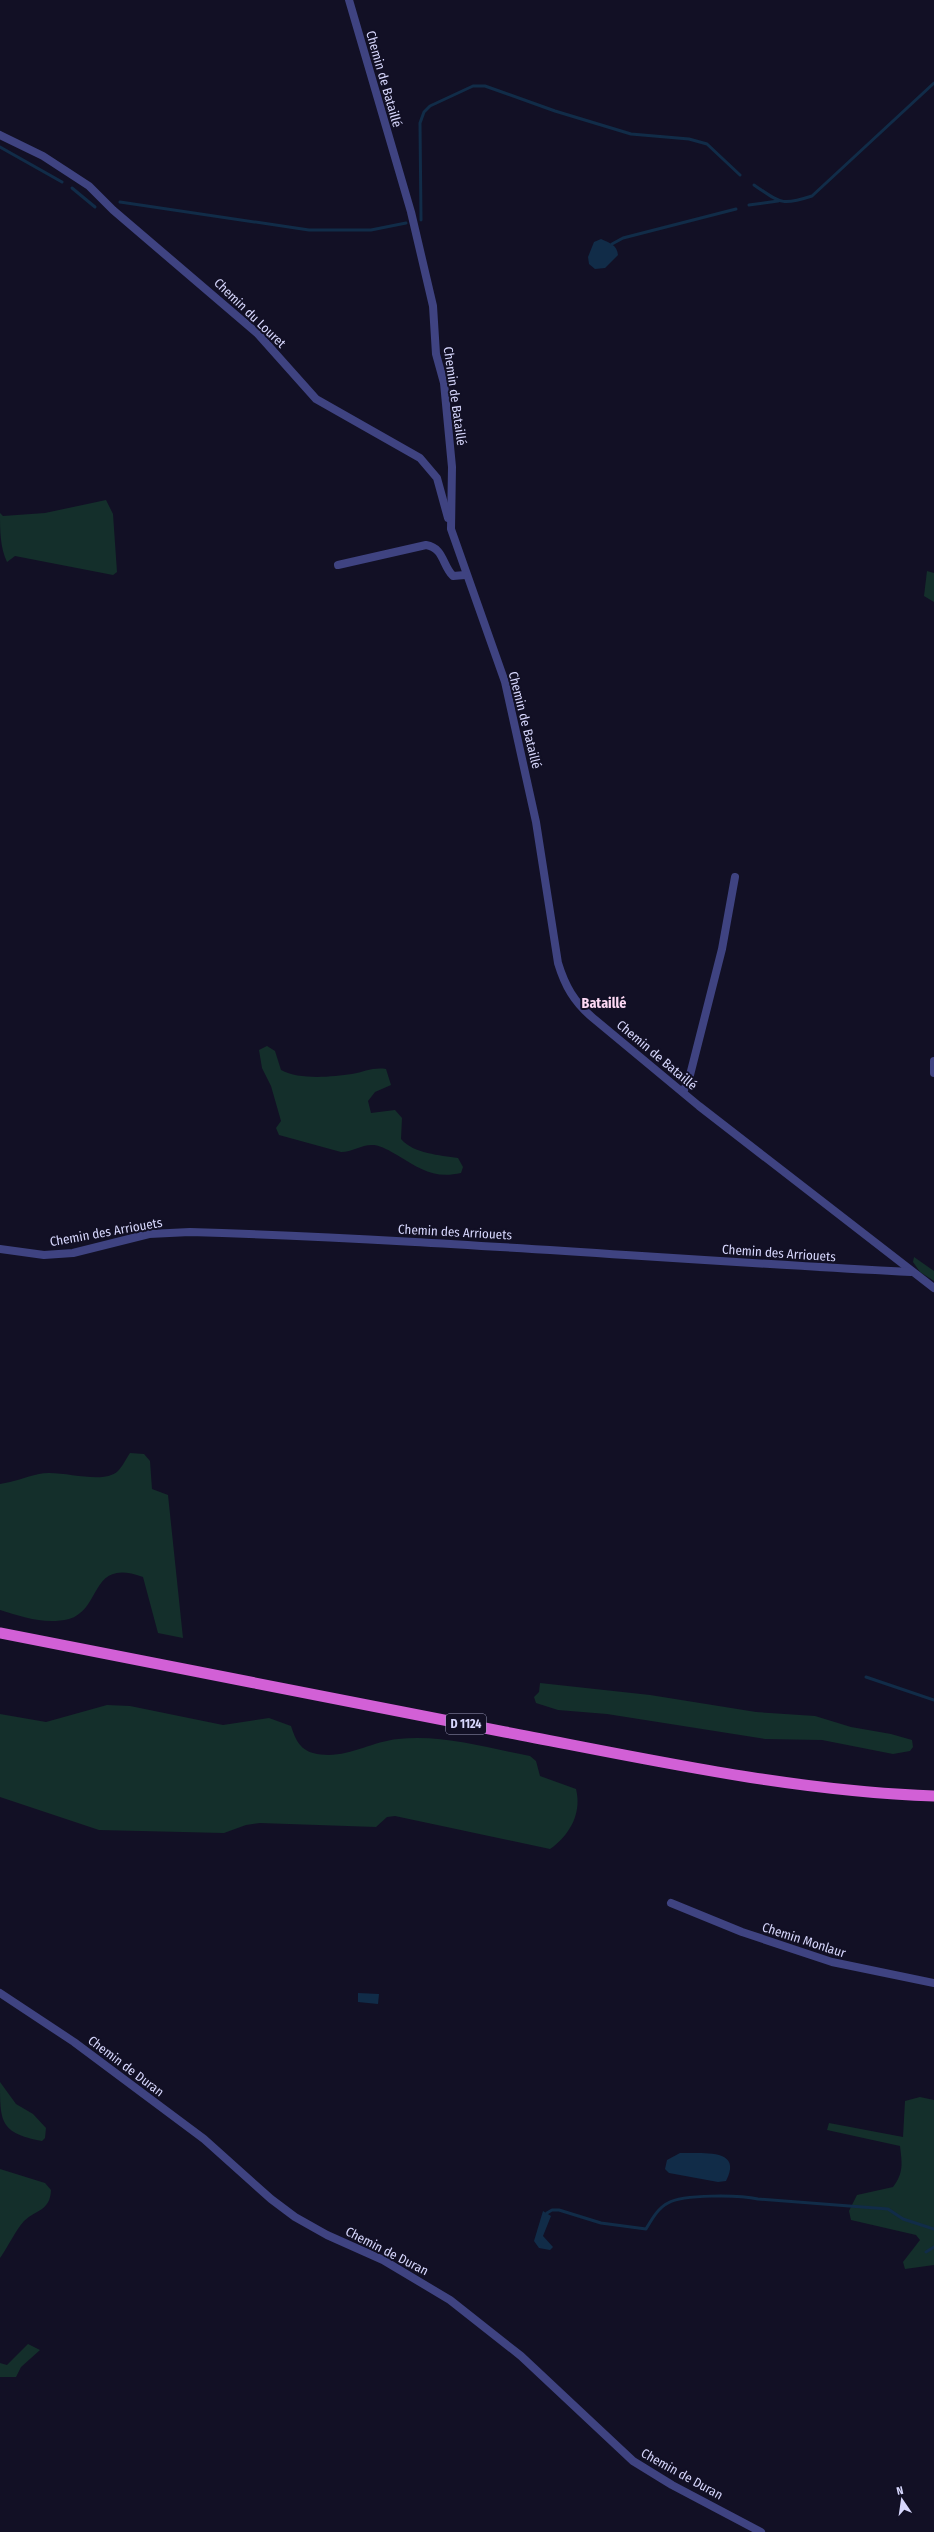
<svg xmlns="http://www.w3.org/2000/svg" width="934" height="2532" viewBox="0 0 934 2532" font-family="'Fira Sans Condensed',sans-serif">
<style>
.green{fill:#142f2b}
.water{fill:#112c48}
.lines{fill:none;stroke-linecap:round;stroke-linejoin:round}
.stream{stroke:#112c48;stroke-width:3}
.minor{stroke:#3f4381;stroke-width:8}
.trunk{stroke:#d260d6;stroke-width:11}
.labels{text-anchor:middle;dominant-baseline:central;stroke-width:4;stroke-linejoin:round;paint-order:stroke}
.shield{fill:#121025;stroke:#9c9bbc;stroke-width:1}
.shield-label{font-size:12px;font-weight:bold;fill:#d7d7fd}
.street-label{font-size:13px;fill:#d7d7fd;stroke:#121025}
.neighbourhood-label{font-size:14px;font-weight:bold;fill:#fdd9f4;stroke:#121025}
</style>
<rect width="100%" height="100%" fill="#121025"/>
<g class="green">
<path d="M106,500L113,514L117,572L113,575L15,556L7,562C0,547 0,530 0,513L3,516L45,513Z"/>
<polygon points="927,571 934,573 934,602 924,596"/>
<path d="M267,1046L275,1051L281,1070C299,1080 331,1077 352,1074C364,1072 373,1067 386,1069L391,1085L375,1092L368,1101L371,1113L395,1110L402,1118L401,1139C414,1154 440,1155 458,1158L463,1167L461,1173C434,1179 420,1169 397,1155C390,1151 382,1146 374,1145C362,1144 353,1152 341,1152L279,1135L276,1128L281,1121L271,1086L262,1068L259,1050Z"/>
<polygon points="914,1257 934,1271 934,1281 920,1272 913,1262"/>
<path d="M130,1453L144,1454L150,1461L152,1489L168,1495L183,1638L158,1633L143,1577C89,1557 103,1609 69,1619C45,1625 23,1617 0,1610V1484C14,1482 25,1477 39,1474C61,1469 102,1486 118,1471C122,1467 126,1459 130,1453Z"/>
<polygon points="540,1683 650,1695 756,1712 815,1716 851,1727 891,1734 912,1740 913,1747 910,1751 893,1754 822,1740 765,1739 607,1714 558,1710 536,1703 534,1697 539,1692"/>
<path d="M107,1705L130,1706L223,1725L269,1718L291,1726C295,1738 299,1749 313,1753C344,1761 368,1742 398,1739C442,1734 488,1748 530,1756L536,1761L540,1776L576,1789C582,1813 570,1835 550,1849L395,1816L387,1817L376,1827L260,1823L246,1825L224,1833L99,1830L0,1797V1714L46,1722Z"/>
<path d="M0,2082L16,2104L33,2114L46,2128L45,2138L42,2141C0,2133 0,2122 0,2082Z"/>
<path d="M920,2097L934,2100V2265L905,2269L903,2262L920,2240L916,2235L851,2220L849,2211L857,2195L893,2187C904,2173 902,2163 900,2146L827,2130L829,2123L903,2137L905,2101Z"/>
<path d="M0,2169L45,2183L51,2190C50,2211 37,2209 24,2221C15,2231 8,2247 0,2258Z"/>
<polygon points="28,2344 40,2350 21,2367 16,2377 0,2377 0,2363 7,2365"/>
</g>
<g class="water">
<path d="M601,239C610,243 617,245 618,255L605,268L595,269L589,264L588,257L594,242Z"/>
<polygon points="358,1993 379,1994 378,2004 358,2002"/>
<path d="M680,2153C700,2154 744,2147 726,2181L718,2182L669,2173L665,2169L667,2160Z"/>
<polygon points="543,2211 551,2216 543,2236 553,2247 550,2250 539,2248 534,2241"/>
</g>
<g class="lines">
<g class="stream">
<polyline points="0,147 62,182"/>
<path d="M754,185C781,203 781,206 812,196L934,83"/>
<polyline points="72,188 95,207"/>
<polyline points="120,202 309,230 371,230 406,223"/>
<polyline points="749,205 778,201"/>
<polyline points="421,220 420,123 424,112 430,106 473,86 485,86 555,111 631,134 689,139 707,144 740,175"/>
<polyline points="612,244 623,238 736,209"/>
<polyline points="866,1677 934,1700"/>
<path d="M547,2213L552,2210H559L601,2223L646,2229C652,2219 658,2208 668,2203C683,2194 740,2195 758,2199L888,2209L903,2219L934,2229"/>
<polyline points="926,2252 934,2247"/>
</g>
<g class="minor">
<path d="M349,0L411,212L433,306L436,354L444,383L452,467L451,529L505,682L536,822L558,963C565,986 574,1002 593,1018L699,1106L934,1288"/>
<polyline points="0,135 43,156 89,186 113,210 258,334 316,399 420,458 437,478 448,518"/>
<path d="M338,565L426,545C444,548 442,565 453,576L465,575"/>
<polyline points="934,1061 934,1073"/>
<polyline points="683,1092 689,1079 722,949 735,877"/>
<path d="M0,1249L44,1255L73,1253L149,1234L190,1232C431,1239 671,1260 911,1272"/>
<polyline points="671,1903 742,1932 832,1962 934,1983"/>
<polyline points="0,1993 74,2042 204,2139 271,2199 295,2217 327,2235 383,2260 450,2300 521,2356 633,2461 672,2485 761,2532"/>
</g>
<path class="trunk" d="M0,1633C168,1666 337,1699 505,1732C647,1759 790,1791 934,1796"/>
</g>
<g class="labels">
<rect class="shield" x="446" y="1714" width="40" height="20" rx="3"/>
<g class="shield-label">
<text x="466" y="1724">D 1124</text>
</g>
<g class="street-label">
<text transform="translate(384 79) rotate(74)">Chemin de Bataillé</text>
<text transform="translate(250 313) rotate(44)">Chemin du Louret</text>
<text transform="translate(455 396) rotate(82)">Chemin de Bataillé</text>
<text transform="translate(525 720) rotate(76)">Chemin de Bataillé</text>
<text transform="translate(657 1055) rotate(40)">Chemin de Bataillé</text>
<text transform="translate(106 1232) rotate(-10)">Chemin des Arriouets</text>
<text transform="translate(455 1232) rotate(3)">Chemin des Arriouets</text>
<text transform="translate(779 1253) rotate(4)">Chemin des Arriouets</text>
<text transform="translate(804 1940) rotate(18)">Chemin Monlaur</text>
<text transform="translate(126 2066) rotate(37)">Chemin de Duran</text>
<text transform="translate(387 2251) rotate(27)">Chemin de Duran</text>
<text transform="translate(682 2474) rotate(29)">Chemin de Duran</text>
</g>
<g class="neighbourhood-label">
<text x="604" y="1003">Bataillé</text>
</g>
</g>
<g transform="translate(902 2500) rotate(347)" stroke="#121025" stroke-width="3" paint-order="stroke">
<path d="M0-3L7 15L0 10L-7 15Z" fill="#d7d7fd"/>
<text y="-6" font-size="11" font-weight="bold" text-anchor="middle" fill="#d7d7fd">N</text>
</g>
</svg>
